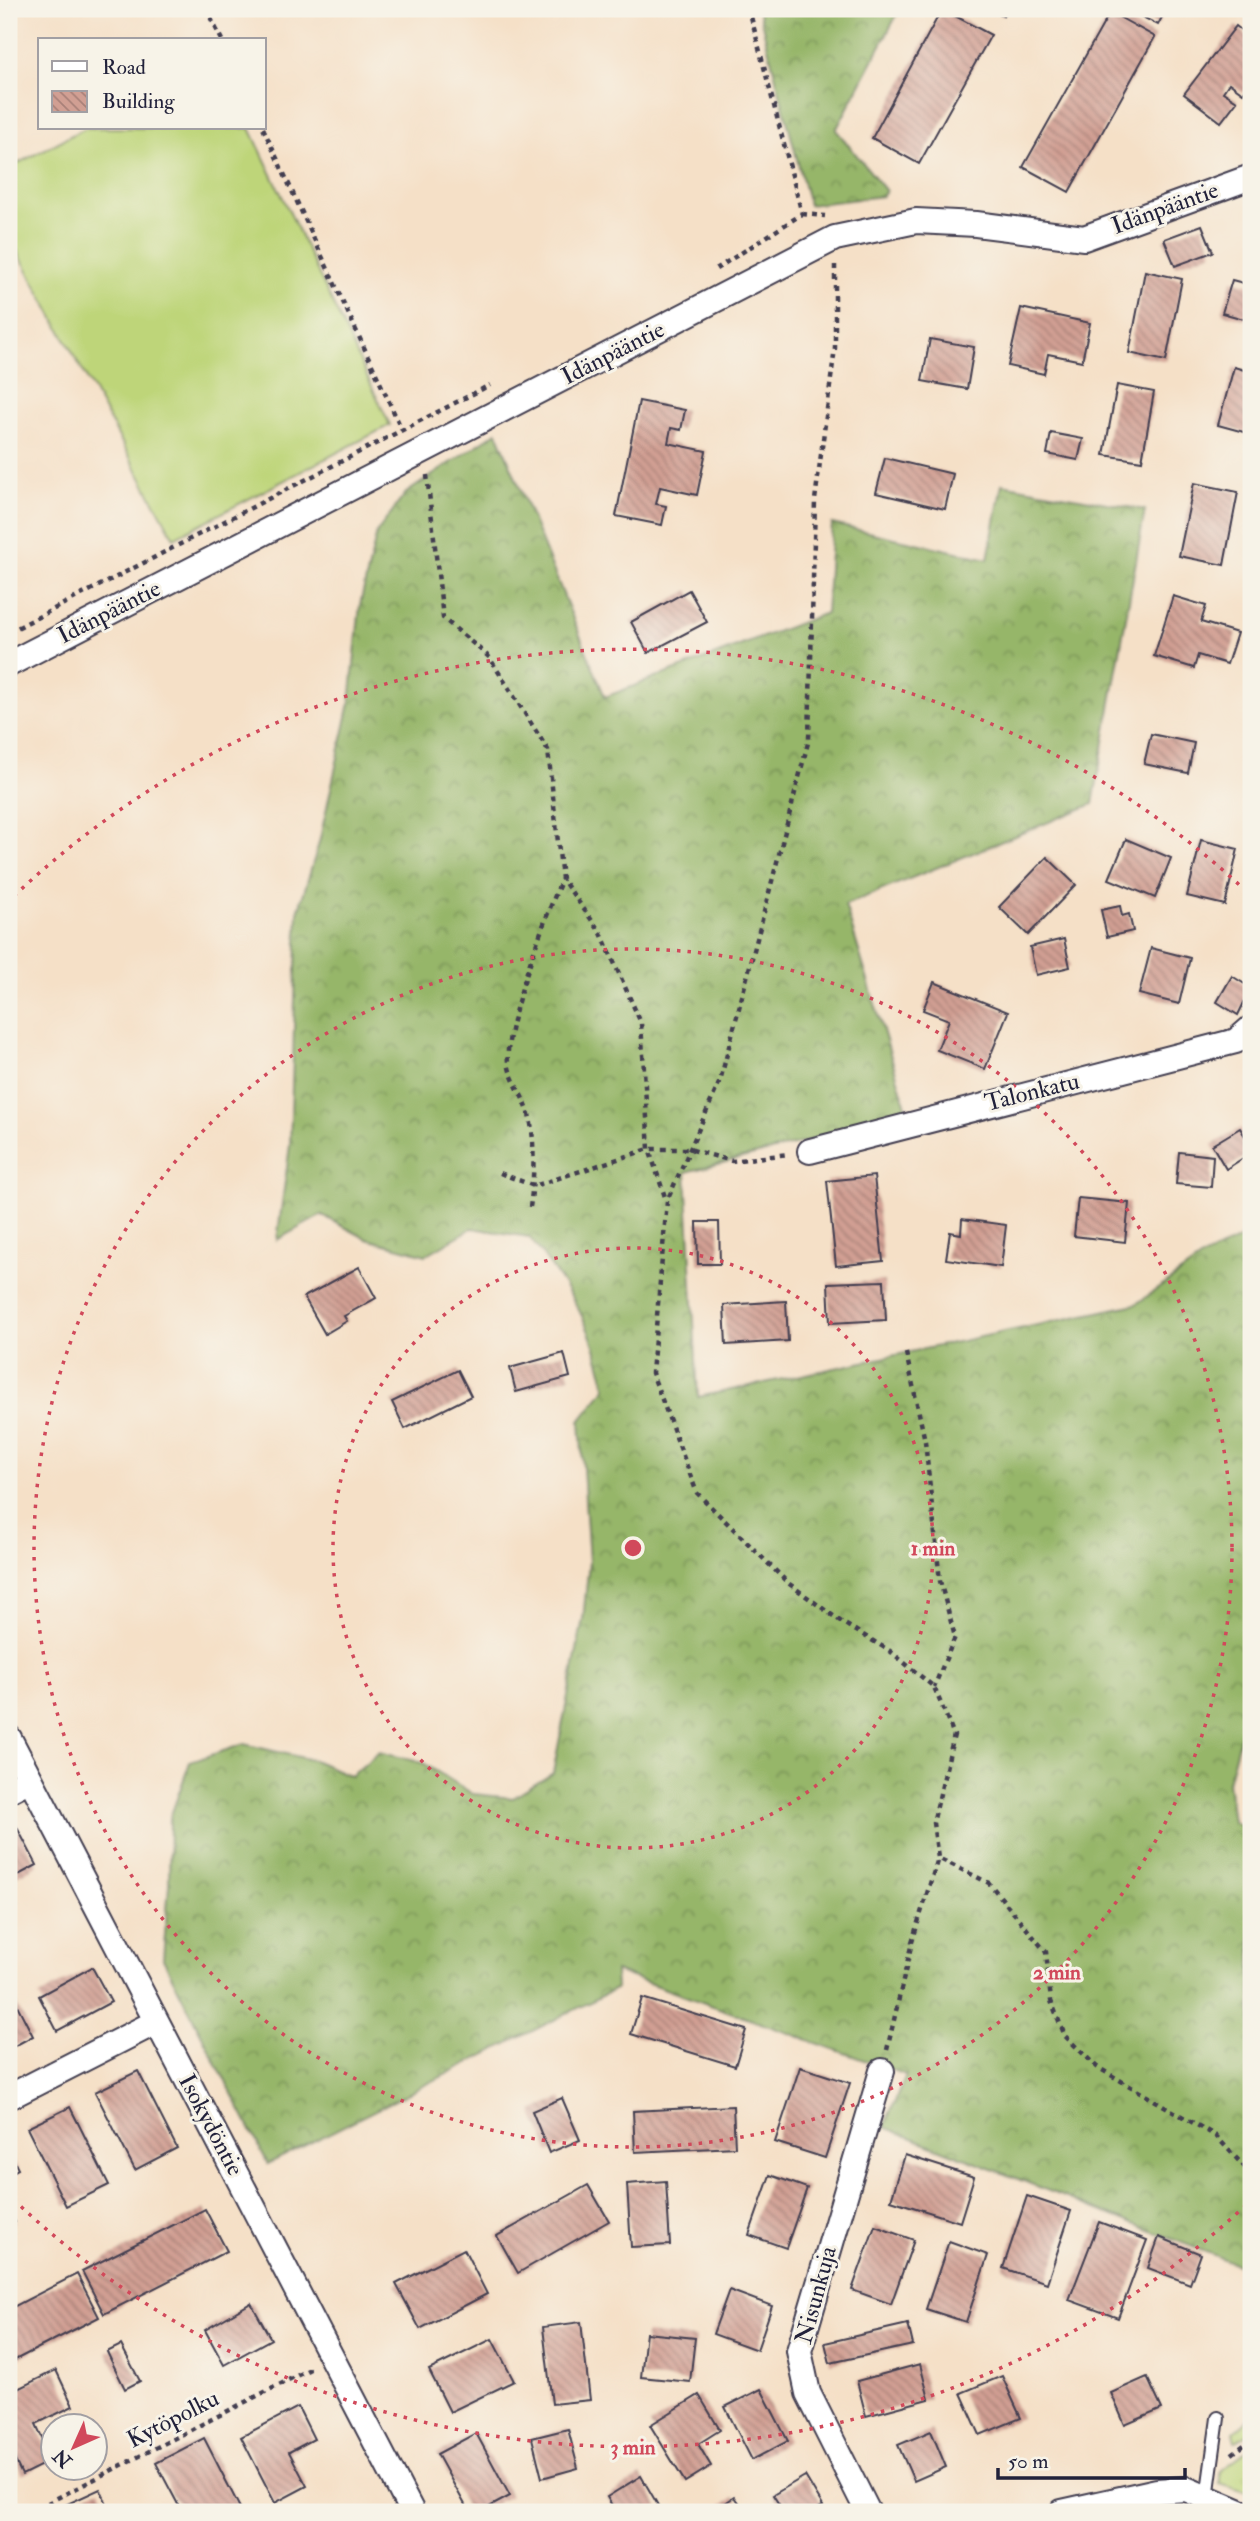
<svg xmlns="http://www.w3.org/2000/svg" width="1260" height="2521" viewBox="0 0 1260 2521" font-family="'IM FELL Double Pica',serif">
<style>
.grass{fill:url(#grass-tufts);stroke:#707c5a;stroke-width:2}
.forest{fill:url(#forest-crowns);stroke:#5c6c52;stroke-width:2}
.pitch{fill:#bed579;stroke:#707c5a;stroke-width:2}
.building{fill:url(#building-back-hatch)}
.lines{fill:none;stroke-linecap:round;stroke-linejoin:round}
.service-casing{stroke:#423e50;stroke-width:16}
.minor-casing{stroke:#423e50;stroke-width:28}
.path{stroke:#423e50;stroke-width:4.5;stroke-dasharray:5 5;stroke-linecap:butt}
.service{stroke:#fff;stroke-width:12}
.minor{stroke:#fff;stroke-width:24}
.ring{fill:none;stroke:#d1495b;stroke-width:3.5;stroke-dasharray:3.5 7}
.labels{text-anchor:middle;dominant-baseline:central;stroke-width:6;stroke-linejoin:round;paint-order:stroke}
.street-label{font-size:24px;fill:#22223b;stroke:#f7f3e8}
.centre{fill:#d1495b;stroke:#f7f3e8;stroke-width:3.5}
.ring-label{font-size:21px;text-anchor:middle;font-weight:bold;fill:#d1495b;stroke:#f7f3e8;stroke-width:6;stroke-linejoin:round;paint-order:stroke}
</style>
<defs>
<pattern id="grass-tufts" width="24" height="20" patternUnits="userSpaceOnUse" patternTransform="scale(1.75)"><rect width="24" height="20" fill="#bed579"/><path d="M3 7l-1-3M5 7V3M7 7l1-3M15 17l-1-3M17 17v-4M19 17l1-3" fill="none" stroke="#a3b76a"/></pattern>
<pattern id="forest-crowns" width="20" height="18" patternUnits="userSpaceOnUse" patternTransform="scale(1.75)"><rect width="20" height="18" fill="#96b669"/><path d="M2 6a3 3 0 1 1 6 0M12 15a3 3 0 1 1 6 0" fill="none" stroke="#7a9458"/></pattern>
<pattern id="building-back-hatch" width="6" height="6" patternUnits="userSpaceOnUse" patternTransform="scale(1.75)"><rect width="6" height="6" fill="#d19f93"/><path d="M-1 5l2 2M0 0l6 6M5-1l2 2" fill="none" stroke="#a98179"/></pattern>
</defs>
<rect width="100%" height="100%" fill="#f7f3e8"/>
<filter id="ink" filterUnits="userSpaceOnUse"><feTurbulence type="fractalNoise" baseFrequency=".0143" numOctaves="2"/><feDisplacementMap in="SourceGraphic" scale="14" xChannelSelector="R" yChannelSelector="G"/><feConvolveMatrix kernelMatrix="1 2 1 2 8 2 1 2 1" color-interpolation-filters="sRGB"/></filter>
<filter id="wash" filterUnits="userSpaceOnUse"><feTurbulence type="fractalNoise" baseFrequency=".00686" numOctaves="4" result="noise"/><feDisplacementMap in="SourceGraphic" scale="28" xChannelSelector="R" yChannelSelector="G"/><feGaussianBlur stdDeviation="1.57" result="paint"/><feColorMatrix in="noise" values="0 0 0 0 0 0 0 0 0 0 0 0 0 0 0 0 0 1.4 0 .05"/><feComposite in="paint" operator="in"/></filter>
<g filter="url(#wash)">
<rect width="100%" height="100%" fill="#f5e0c7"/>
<g class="grass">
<polygon points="1251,2417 1251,2431 1236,2442 1234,2432"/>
<polygon points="1251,2447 1251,2493 1220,2483 1220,2471"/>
</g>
<g class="forest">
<polygon points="758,9 900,9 836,130 886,191 882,196 809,205"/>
<path d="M497,432L605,697L826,613L832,524L988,559L1002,484L1145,510L1093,804L845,905L909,1116L686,1172L698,1397L1136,1304L1203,1257L1251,1233V1693L1228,1782L1233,1822L1251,1830V2280L1242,2266L884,2127L906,2075L615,1971L616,1989L268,2164L163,1959L169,1885L170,1818L190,1762L244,1744L316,1761L351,1776L379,1752L423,1763L473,1794L513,1798L553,1773L583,1619L589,1562L580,1421L606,1388C591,1321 571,1291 529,1237L472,1228L426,1255L367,1239L322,1215L277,1240L290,1145L298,912L319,843L350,703L360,605L377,532L406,493Z"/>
</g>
<polygon class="pitch" points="85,128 250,128 390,425 174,538 9,236 9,168"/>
<g id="blocks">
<g class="building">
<polygon points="942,9 991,35 919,164 872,138"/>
<polygon points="990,9 1006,9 1003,16"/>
<polygon points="1127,9 1166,9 1158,25"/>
<polygon points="1110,12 1155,37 1069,192 1023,167"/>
<polygon points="1236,26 1251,38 1251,82 1243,93 1229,83 1223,92 1237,101 1221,122 1184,94"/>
<polygon points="1202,225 1213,252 1175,266 1164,239"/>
<polygon points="1145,271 1182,279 1166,361 1129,353"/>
<polygon points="1232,280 1251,285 1251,321 1222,313"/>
<polygon points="1021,308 1090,323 1082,361 1048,354 1044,374 1008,366"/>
<polygon points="930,339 974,347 967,389 922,381"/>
<polygon points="1234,367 1251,372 1251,434 1218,425"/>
<polygon points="1117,385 1154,392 1142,461 1104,455"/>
<polygon points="639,401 685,410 681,430 671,428 668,443 706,451 697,495 660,487 656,504 666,506 662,525 616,516"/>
<polygon points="1051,433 1083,439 1078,460 1047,454"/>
<polygon points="885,458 953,474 945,509 876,493"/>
<polygon points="1194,483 1238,492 1224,565 1179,556"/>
<polygon points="689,590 707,622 648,653 631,622"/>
<polygon points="1173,596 1206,606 1201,622 1237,633 1227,664 1198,655 1194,668 1154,656"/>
<polygon points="1151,734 1194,743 1188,773 1144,764"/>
<polygon points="1126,839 1171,858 1155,898 1109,879"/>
<polygon points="1201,840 1238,849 1225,905 1187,896"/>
<polygon points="1047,857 1076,885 1028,935 999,907"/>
<polygon points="1120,906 1122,916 1129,914 1133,931 1107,937 1101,910"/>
<polygon points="1064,939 1070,967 1036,975 1030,947"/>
<polygon points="1151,948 1190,958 1179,1004 1139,994"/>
<polygon points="1232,976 1251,988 1238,1015 1217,1002"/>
<polygon points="934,982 1008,1012 985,1069 937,1050 949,1020 923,1010"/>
<polygon points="1240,1128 1251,1146 1251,1153 1226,1169 1212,1145"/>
<polygon points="1179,1152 1213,1156 1211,1187 1176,1184"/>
<polygon points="874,1176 883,1261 836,1266 827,1181"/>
<polygon points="1078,1198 1129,1203 1125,1242 1074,1236"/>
<polygon points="962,1219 1006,1225 1001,1267 946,1259 950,1232 961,1234"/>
<polygon points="697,1222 719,1222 720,1264 698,1264"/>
<polygon points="359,1267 376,1298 344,1316 347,1321 325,1334 304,1297"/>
<polygon points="884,1281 886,1320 830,1323 828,1283"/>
<polygon points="786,1301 788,1341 726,1345 724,1305"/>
<polygon points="564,1353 570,1377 516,1392 510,1368"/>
<polygon points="458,1370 471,1396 405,1429 392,1402"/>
<polygon points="13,1820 37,1865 9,1880 9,1822"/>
<polygon points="92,1967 111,2002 57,2031 39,1996"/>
<polygon points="642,1998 746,2030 735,2066 631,2034"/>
<polygon points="16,2003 33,2036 9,2049 9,2007"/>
<polygon points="800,2067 850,2083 825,2158 775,2142"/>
<polygon points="138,2071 177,2148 135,2170 95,2092"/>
<polygon points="562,2098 580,2140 549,2153 532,2111"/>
<polygon points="733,2106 735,2147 635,2152 633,2111"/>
<polygon points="70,2107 109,2185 66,2206 27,2128"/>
<polygon points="9,2151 18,2169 9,2174"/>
<polygon points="905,2155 974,2177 960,2222 891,2200"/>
<polygon points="770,2175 807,2188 786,2248 749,2235"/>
<polygon points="666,2181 670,2245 631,2247 627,2184"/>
<polygon points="588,2185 609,2221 518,2273 497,2236"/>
<polygon points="1027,2196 1071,2211 1047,2283 1003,2268"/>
<polygon points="9,2209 15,2222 9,2225"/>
<polygon points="205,2209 227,2251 104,2314 82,2271"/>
<polygon points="1099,2222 1147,2240 1118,2318 1069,2300"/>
<polygon points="875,2226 914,2240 891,2304 852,2290"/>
<polygon points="1159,2237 1201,2254 1190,2284 1148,2268"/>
<polygon points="949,2241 988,2255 966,2322 926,2309"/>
<polygon points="464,2249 487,2294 420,2329 396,2284"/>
<polygon points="77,2274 99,2317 9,2363 9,2309"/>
<polygon points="729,2290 772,2306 757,2350 713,2334"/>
<polygon points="251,2303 271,2339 224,2365 205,2330"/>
<polygon points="581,2322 590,2400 552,2404 543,2327"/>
<polygon points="908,2324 913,2345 830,2363 825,2343"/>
<polygon points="646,2333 695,2338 690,2382 641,2377"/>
<polygon points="492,2339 514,2381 450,2412 429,2370"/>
<polygon points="121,2345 140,2381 125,2389 107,2352"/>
<polygon points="920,2364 929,2399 866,2416 857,2381"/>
<polygon points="56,2370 73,2406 36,2424 52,2460 22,2475 9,2448 9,2393"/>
<polygon points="1002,2376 1021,2418 980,2435 961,2393"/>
<polygon points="1147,2377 1162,2409 1125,2425 1111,2393"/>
<polygon points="761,2389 788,2441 752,2460 725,2407"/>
<polygon points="699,2395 720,2430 698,2444 711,2466 685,2482 650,2425"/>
<polygon points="298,2407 314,2439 289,2452 307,2486 275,2503 241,2437"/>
<polygon points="568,2429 578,2468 542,2478 532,2438"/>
<polygon points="931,2431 946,2467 914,2481 898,2445"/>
<polygon points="476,2433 510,2496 480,2512 469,2512 437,2454"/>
<polygon points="204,2438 242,2512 182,2512 156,2463"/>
<polygon points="641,2476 659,2507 650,2512 616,2512 607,2497"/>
<polygon points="805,2476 823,2506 812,2512 784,2512 773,2495"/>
<polygon points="100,2489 111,2512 66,2512 63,2506"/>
<polygon points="734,2497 745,2512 712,2512"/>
</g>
</g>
</g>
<g filter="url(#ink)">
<use href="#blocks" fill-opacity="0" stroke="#423e50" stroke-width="2"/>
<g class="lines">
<g class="service-casing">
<polyline id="service" points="1207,2498 1218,2418"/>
</g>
<g class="minor-casing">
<g id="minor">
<polyline points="9,664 835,238 916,221 976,224 1084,238 1251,177"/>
<polyline points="810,1151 1236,1041 1251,1028"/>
<polyline points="9,1738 412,2512"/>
<polyline points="9,1790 30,1779"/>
<polyline points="9,2097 156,2022"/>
<polyline points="868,2512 808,2393 799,2351 882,2071"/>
<polyline points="1062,2512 1157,2491 1186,2489 1240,2512"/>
</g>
</g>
<g class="path">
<polyline points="206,9 222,40"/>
<polyline points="263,128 402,430"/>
<polyline points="802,214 825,216"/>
<polyline points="835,265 835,348 815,500 809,739 720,1081 667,1201 652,1373 697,1493 788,1583 843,1623 890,1651 934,1687 954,1735 933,1823 938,1858 989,1883 1046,1952 1051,2001 1065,2036 1097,2067 1216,2136 1251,2174"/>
<polyline points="716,269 802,214 749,9"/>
<polyline points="427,475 443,618 489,657 548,750 562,879 601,933 641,1023 649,1149 666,1200"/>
<polyline points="9,632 490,385"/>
<polyline points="500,1173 534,1186 649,1149 689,1149 732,1161 788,1154"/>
<path d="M530,1207C534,1182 536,1136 528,1111C523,1095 510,1079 508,1062C504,1026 546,915 562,879"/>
<polyline points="906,1353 925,1441 940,1581 955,1637 934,1687"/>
<polyline points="887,2050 912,1942 938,1858"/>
<polyline points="1232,2454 1251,2440"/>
<polyline points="30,2512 312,2368"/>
</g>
<use href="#service" class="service"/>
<use href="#minor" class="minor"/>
</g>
</g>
<g class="ring">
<circle cx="633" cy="1548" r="300"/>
<circle cx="633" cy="1548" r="599"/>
<path d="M1246 2205A899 899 0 0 1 14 2200M14 896A899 899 0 0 1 1246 891"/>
</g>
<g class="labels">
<g class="street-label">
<text transform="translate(1165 208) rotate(-20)">Idänpääntie</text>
<text transform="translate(613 353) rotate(-27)">Idänpääntie</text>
<text transform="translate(109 612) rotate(-27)">Idänpääntie</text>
<text transform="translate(1032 1092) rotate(-14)">Talonkatu</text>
<text transform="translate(211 2125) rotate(62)">Isokydöntie</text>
<text transform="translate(816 2295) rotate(-75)">Nisunkuja</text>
<text transform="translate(173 2419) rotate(-27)">Kytöpolku</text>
</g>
</g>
<circle cx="633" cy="1548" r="10" class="centre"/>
<g class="ring-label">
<text x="933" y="1555">1 min</text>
<text x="1057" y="1979">2 min</text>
<text x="633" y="2454">3 min</text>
</g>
<rect width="1260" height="2521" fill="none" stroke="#f7f3e8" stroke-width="35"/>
<rect x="38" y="38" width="228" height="91" fill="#f7f3e8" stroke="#a29fa3" stroke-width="2"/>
<rect x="52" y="61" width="35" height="10" fill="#ffffff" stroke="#a29fa3" stroke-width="2"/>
<text x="102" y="74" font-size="21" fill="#22223b">Road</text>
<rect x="52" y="91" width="35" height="21" fill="url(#building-back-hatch)" stroke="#a29fa3" stroke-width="2"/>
<text x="102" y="108" font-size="21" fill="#22223b">Building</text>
<g transform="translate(74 2447) rotate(225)"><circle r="33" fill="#f7f3e8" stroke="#a29fa3" stroke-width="2"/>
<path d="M0-5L12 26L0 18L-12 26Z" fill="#d1495b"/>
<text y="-10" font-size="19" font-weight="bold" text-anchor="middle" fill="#22223b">N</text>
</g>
<path d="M998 2468v10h187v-10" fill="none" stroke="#22223b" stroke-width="3.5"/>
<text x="1008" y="2468" font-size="21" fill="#22223b" stroke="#f7f3e8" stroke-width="5" paint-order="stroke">50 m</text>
</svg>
